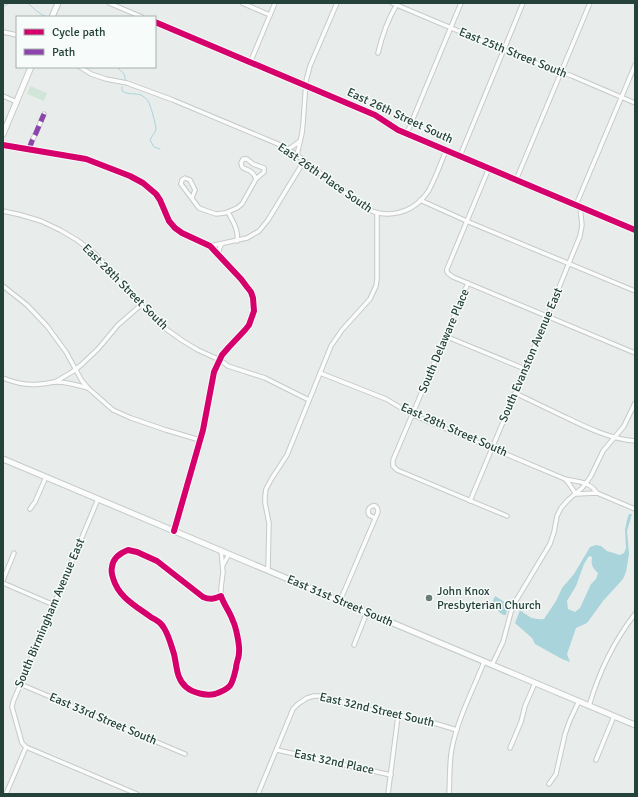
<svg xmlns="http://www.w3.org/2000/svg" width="638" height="797" viewBox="0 0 638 797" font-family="Signika,sans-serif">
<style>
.green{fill:#d1e6d8}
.water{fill:#a9d4db;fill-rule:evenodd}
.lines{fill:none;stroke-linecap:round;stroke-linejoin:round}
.stream{stroke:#a9d4db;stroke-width:1}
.street-casing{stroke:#c5cac8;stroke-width:5.5}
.secondary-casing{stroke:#c3cbc8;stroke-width:7}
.street{stroke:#fcfcfc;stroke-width:3.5}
.secondary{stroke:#fcfcfc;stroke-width:5}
.quiet{stroke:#8e44ad;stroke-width:5;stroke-dasharray:10 5;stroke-linecap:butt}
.cycleway-casing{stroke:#f7fbf9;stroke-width:8}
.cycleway{stroke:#d6006c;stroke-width:6}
.poi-dot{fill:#697e78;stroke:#f7fbf9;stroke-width:1.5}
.labels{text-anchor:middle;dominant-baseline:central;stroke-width:3;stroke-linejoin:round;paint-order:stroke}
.street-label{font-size:12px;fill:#24423a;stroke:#f7fbf9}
.poi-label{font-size:12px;fill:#24423a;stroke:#f7fbf9;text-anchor:start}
</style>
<rect width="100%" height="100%" fill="#e8edeb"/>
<polygon class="green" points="30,86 47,93 44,101 27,94"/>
<g class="water">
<path d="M629,514H632L627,531L629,554L626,572L623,579L603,601L587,623L576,628L567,654L570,662L562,659L535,644L532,638L515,623L520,610C529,617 533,620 544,619L556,601L562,588L574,574L590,547L596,545L601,546L607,551L620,555L624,553L626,548L625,530L627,520ZM589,556L592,557C591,565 592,567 598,573L596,579L591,584L580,608L575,612L568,609L567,601L576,586L584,564Z"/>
<path d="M495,596L503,601L508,605L506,615C499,615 495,607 493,601Z"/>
</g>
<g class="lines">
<g class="stream">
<path d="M28,3C34,9 39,14 47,17"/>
<polyline points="3,7 9,3"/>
<path d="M117,67C122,73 126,72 125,81"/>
<path d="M122,87V91C128,95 135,93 141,95C143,96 147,99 148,101C150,103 156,125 156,129C155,134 152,135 150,140L154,147L160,149"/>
</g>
<g class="street-casing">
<g id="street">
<polyline points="109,3 142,17"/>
<polyline points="242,3 270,15"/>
<polyline points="392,3 532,62 572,76 635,103"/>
<polyline points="155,22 375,115 398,130 635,230"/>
<polyline points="3,32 17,35"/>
<path d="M378,53C382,36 388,19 397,4"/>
<polyline points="250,63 275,3"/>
<path d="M80,67L91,74L106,79L127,83L173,100L278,144L297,155L362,206C385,221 414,214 429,190C436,177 441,163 446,150"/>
<polyline points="3,96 17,102"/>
<polyline points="407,133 461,3"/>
<polyline points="3,145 86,159 130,176 143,183 156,194 160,200 169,221 175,228 182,233 210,246 241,279 247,287 251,292 253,298 254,311 249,325 245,330 229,347 222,355 214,372 203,430 174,531"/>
<polyline points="29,149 32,141 36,133 44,114"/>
<polyline points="287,149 292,147 300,141"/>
<polyline points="297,155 302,133 303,124 306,81 310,66 337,3"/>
<polyline points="460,156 523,3"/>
<path d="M489,168L447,269C446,273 449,274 453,277L635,353"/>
<polyline points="516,180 590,3"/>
<path d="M192,198L195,190L190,180L185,178L182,180L181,184L199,208L207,211L216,214L225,213L237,208L242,204L256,179L264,172V168L253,164L247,159H243L241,163C242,170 245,168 250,171C253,173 255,176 256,179"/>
<polyline points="420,200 471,223 635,291"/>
<polyline points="576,205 635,65"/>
<polyline points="3,211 21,215 41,221 60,230 77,240 93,252 101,260 141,305 152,316 166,329 183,341 198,350 220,360 228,366 265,378 309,400"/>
<path d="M228,212C233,222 239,230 237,241"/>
<polyline points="210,246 247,238 259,231 268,220 304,161"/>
<polyline points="218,255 220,247 222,244"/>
<polyline points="468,283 393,460 393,466 397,470 507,516"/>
<polyline points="3,286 27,305 47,326 66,352 82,381 88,388 113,410 131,418 166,430 200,440"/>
<polyline points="445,336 525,369"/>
<path d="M320,373L386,399L413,415L565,479C573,481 584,481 590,486C593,487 595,491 597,493"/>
<path d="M3,378C15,383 27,386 41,384C46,384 51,382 56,382C67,382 77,385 88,388"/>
<polyline points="55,382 72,372 81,365 98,349 118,325 141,305"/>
<path d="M515,393C532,401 548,409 565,417C588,428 610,439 635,441"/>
<path d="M566,480C570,484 572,489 576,494L597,493L635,509"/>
<polyline points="470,501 549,312 580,236 582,225 580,207"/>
<polyline points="30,509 35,502 46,477"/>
<path d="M128,550L137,552L157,561L203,597C210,600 214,599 221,596C224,605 230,612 233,621C236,627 240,646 239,653C239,658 236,663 236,668C232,685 232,688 215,694C206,696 193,693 186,687C176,678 177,666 174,654C171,645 169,636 164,628C159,619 155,621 148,615C134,605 118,596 113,578C112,575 111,571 112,567C113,558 120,553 128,550Z"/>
<polyline points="223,565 229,554"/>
<polyline points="268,570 269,523 265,503 265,496 266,489 272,478 287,455 331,346 342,330 370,299 376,286 377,279 377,213"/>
<polyline points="3,580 14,553"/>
<polyline points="3,583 54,605"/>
<polyline points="221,596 221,588 223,572 221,550"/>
<path d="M340,601L378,512C378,503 369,504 368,512L369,515L375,518"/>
<polyline points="354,645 367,612"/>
<polyline points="492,665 503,642 511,612 514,604 550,544 554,532 557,516 561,508 568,500 582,488 586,483 591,476 603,451 624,426 635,403"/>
<polyline points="20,684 185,754"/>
<path d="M589,706C599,672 613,642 635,614"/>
<polyline points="26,747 137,794"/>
<polyline points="510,748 521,722 525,706 535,683"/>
<polyline points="277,750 391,775"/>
<polyline points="596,760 614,716"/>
<polyline points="549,784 556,774 565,734 570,720 579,701"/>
<polyline points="6,794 26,747 22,743 12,707 13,702 98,499"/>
<polyline points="258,794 293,709 298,704 307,698 314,696 322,696 371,710 424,720 457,730"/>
<polyline points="388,794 398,716"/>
<path d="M449,794C450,779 449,763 452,748C458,718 473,690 484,662"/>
</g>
</g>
<g class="secondary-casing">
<g id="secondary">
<polyline points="52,17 58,3"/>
<polyline points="3,134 31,67"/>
<polyline points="3,459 635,725"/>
</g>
</g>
<use href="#street" class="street"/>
<use href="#secondary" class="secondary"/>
<polyline class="quiet" points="29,149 32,141 36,133 44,114"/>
<g class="cycleway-casing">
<g id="cycleway">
<polyline points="155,22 375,115 398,130 635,230"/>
<polyline points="3,145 86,159 130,176 143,183 156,194 160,200 169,221 175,228 182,233 210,246 241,279 247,287 251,292 253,298 254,311 249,325 245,330 229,347 222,355 214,372 203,430 174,531"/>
<path d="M128,550L137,552L157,561L203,597C210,600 214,599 221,596C224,605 230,612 233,621C236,627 240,646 239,653C239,658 236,663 236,668C232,685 232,688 215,694C206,696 193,693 186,687C176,678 177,666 174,654C171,645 169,636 164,628C159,619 155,621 148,615C134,605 118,596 113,578C112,575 111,571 112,567C113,558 120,553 128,550Z"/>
</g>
</g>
<use href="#cycleway" class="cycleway"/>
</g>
<circle class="poi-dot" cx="429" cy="598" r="4"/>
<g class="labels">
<g class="street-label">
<text transform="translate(513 53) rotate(22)">East 25th Street South</text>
<text transform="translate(400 116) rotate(25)">East 26th Street South</text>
<text transform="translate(325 178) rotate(35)">East 26th Place South</text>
<text transform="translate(125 287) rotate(45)">East 28th Street South</text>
<text transform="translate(444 341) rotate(-67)">South Delaware Place</text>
<text transform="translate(531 355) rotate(-67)">South Evanston Avenue East</text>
<text transform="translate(454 430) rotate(24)">East 28th Street South</text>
<text transform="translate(340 601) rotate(23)">East 31st Street South</text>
<text transform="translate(50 613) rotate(-67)">South Birmingham Avenue East</text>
<text transform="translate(377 710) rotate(13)">East 32nd Street South</text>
<text transform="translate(103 719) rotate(23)">East 33rd Street South</text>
<text transform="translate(334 762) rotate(12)">East 32nd Place</text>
</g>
<g class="poi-label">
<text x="437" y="591">John Knox<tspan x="437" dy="14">Presbyterian Church</tspan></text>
</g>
</g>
<rect width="638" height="797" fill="none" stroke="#24423a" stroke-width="8"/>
<rect x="16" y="16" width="140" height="52" fill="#f7fbf9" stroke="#a3b1ad"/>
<rect x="24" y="29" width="20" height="6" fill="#d6006c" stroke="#a3b1ad"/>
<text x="52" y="36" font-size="12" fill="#24423a">Cycle path</text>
<rect x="24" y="49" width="20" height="6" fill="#8e44ad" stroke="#a3b1ad"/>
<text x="52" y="56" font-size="12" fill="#24423a">Path</text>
</svg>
